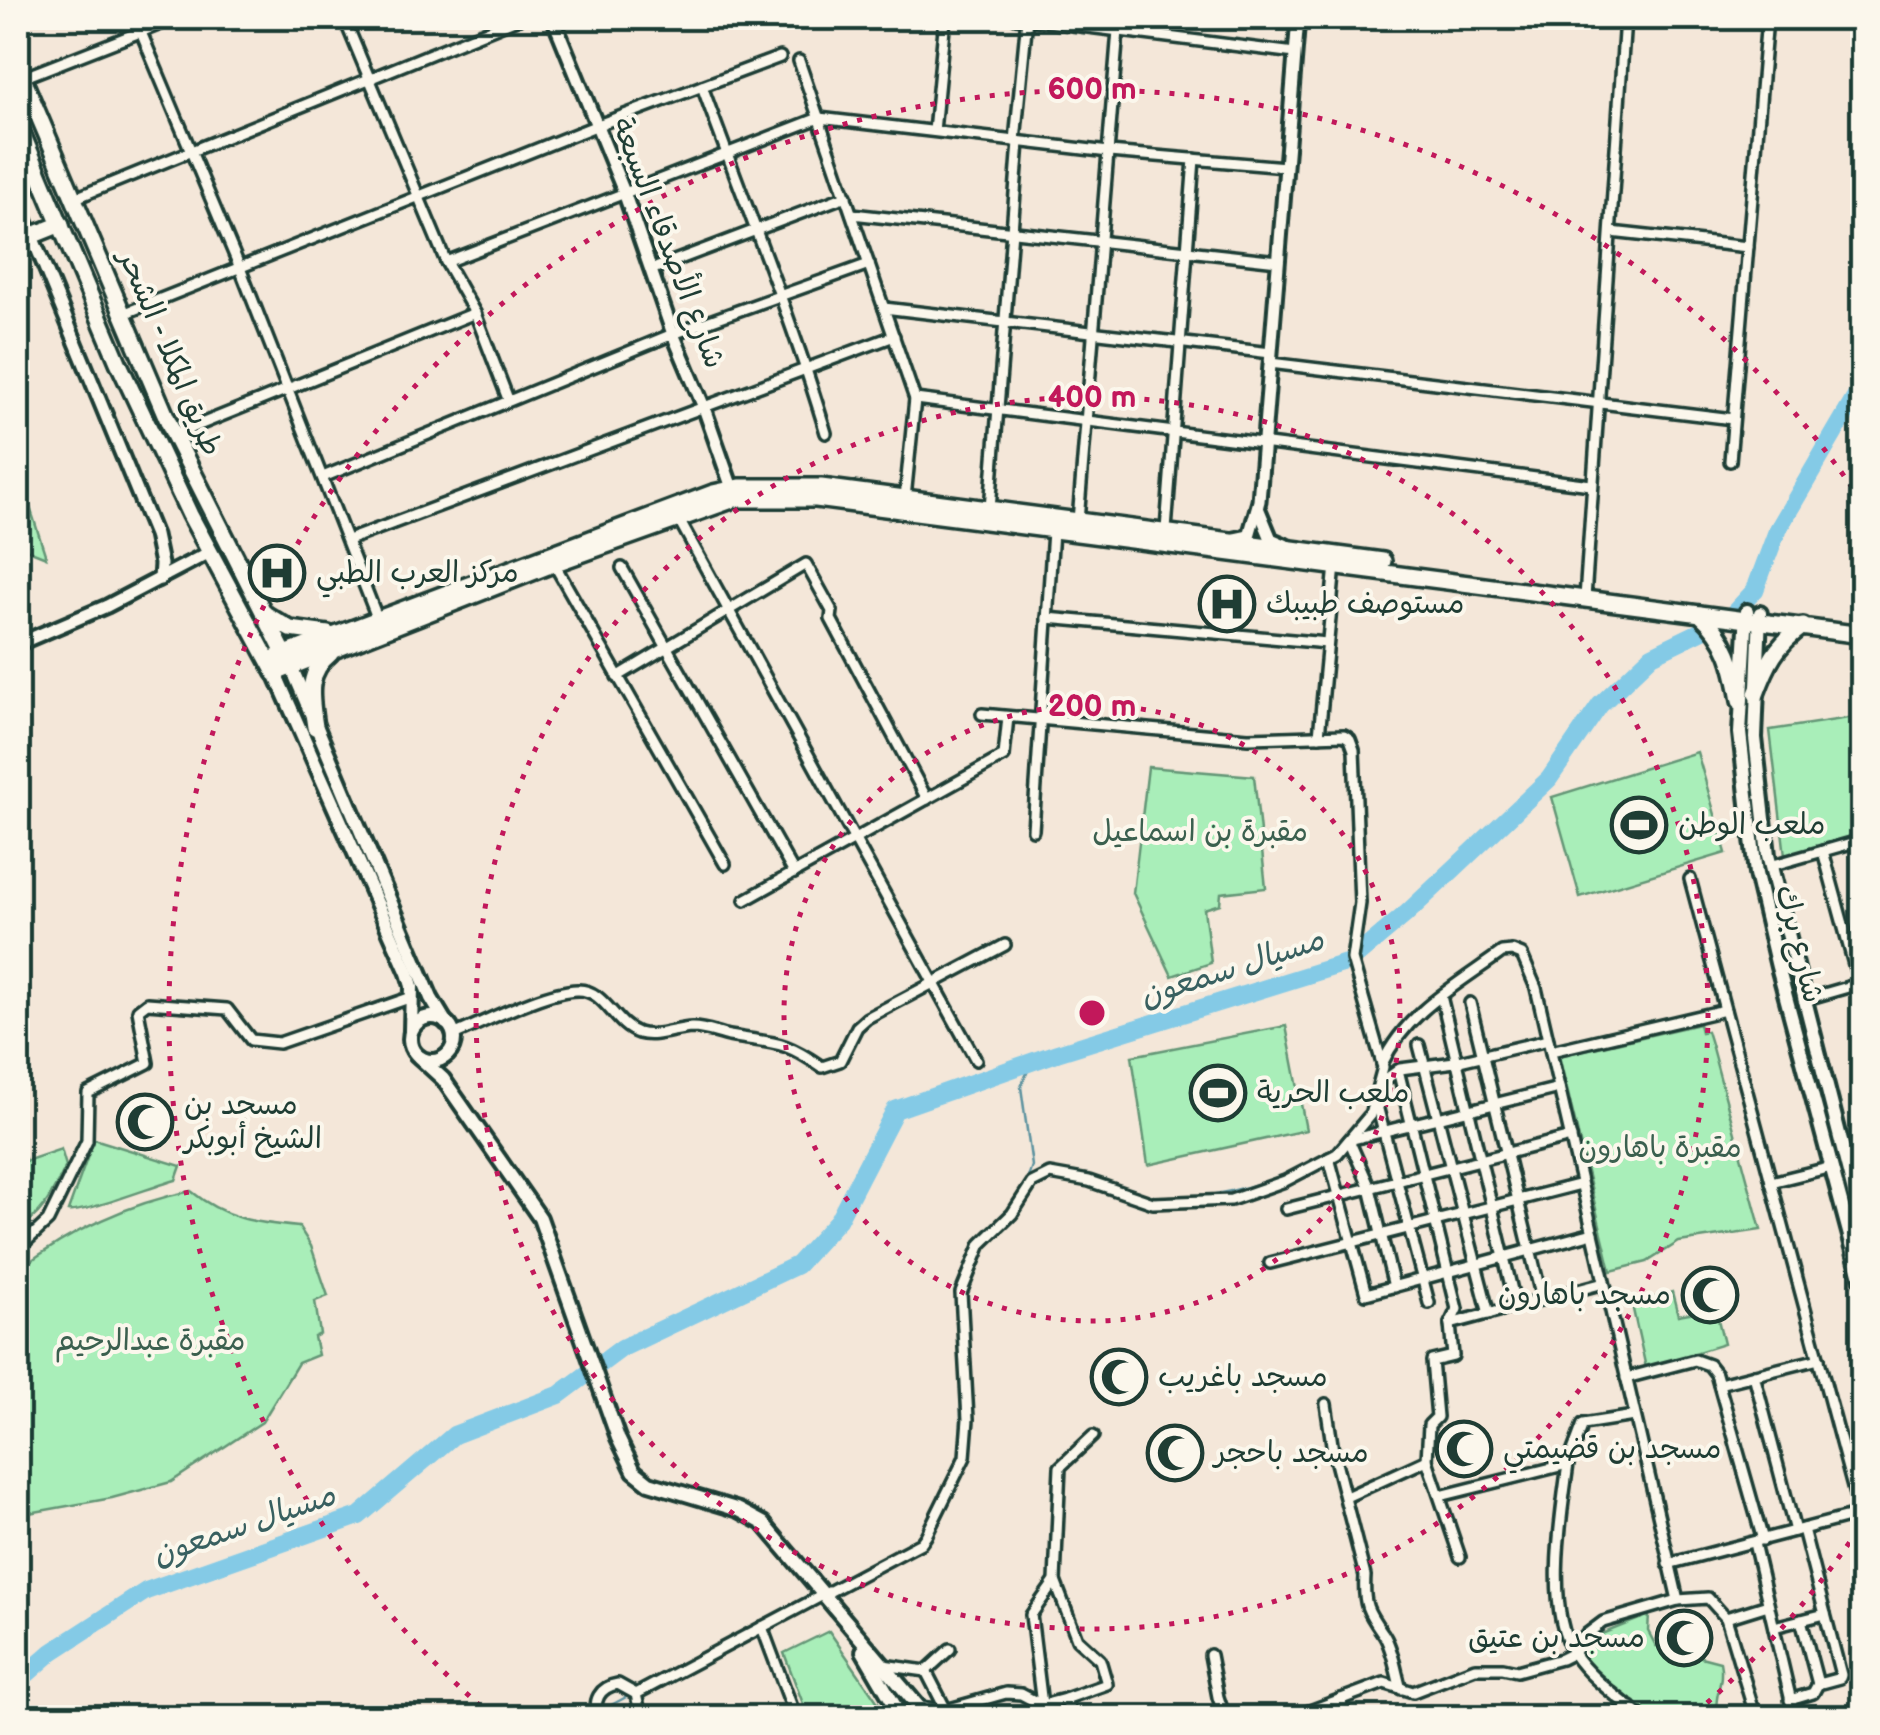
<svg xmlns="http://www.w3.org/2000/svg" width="1880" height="1735" viewBox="0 0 1880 1735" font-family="'Balsamiq Sans','Playpen Sans Arabic',sans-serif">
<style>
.green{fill:#a9eeb9;stroke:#649676;stroke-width:2.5}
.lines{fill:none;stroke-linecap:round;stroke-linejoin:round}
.stream{stroke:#5c929f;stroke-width:2.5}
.river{stroke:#84cae6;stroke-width:18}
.minor-casing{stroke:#1f3d34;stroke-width:16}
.tertiary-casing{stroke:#1f3d34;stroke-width:19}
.secondary-casing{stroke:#1f3d34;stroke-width:20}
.trunk-casing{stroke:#1f3d34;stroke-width:22}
.minor{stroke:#fbf7ec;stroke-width:9}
.tertiary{stroke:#fbf7ec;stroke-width:11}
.secondary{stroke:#fbf7ec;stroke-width:12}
.trunk{stroke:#fbf7ec;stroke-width:15}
.ring{fill:none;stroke:#c2185b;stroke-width:5;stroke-dasharray:5 10}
.labels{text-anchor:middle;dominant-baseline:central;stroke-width:8;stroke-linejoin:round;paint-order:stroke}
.street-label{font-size:30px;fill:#1f3d34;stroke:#fbf7ec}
.poi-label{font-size:30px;fill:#1f3d34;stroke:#fbf7ec;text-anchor:start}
.park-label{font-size:30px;fill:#3b604f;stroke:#fbf7ec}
.water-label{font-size:32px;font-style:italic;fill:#386060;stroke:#fbf7ec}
.centre{fill:#c2185b;stroke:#fbf7ec;stroke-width:5}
.ring-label{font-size:30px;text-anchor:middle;font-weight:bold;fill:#c2185b;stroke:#fbf7ec;stroke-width:8;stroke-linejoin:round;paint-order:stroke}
</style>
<rect width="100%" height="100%" fill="#f4e7d9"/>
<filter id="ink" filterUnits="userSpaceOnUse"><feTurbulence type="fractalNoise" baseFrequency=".01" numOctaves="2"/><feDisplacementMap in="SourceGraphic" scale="20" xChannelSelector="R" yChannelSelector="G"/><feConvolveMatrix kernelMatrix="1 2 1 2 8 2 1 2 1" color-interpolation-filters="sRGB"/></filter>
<g filter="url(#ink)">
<g class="green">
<polygon points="21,479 46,557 18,546 18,480"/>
<polygon points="1862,716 1862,837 1785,856 1770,730"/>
<polygon points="1697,752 1726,853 1580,897 1552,797"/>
<polygon points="1148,767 1254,776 1266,888 1221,893 1220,904 1204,909 1211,963 1172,976 1133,893"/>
<polygon points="1699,1024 1701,1032 1707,1031 1711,1044 1761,1230 1679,1242 1647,1262 1611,1271 1559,1056"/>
<polygon points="1286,1026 1306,1130 1148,1165 1132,1056"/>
<path d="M94,1139L181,1166L176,1180C154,1186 82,1214 68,1211Z"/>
<path d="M61,1149L66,1166C53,1191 44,1215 18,1228V1156L23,1154L26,1161Z"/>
<path d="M191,1191C225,1219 256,1223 299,1227L311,1246L328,1296L315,1301L320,1334L314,1337L318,1355L298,1363L262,1422L171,1482L112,1498L18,1515V1270C70,1231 126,1204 191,1191Z"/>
<polygon points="1672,1292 1678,1315 1695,1312 1694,1299 1715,1307 1724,1344 1646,1368 1632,1305"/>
<path d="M1649,1615L1648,1631L1656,1646L1688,1649L1697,1656L1720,1662C1725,1682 1712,1698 1718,1717H1645L1587,1666L1581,1651L1599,1635Z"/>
<polygon points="829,1631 888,1717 808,1717 784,1653"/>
</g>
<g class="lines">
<g class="stream">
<polyline points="1025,1186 1032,1166 1021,1087 1032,1061"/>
<path d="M1140,1194C1191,1209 1305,1179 1343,1140"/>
<polyline points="952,1474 961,1449 961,1379"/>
<polyline points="602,1710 630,1695"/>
</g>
<polyline class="river" points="18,1682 52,1652 146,1591 359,1516 454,1435 559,1395 622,1348 797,1265 838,1220 895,1110 1057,1053 1349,962 1406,914 1549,779 1600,705 1652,655 1730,617 1755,590 1777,531 1862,386"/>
<g class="minor-casing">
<g id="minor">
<polyline points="135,18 240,268 378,620"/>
<polyline points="344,18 446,262 475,313 508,399"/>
<polyline points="1016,18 1295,53"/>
<polyline points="799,61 915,399 905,498"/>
<polyline points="22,78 176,18"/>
<path d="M702,86C744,202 791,315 826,433"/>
<polyline points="934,131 945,18"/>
<polyline points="1015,141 1027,18"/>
<polyline points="73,199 519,18"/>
<polyline points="852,214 1278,261"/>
<polyline points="1611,232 1748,247"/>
<polyline points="446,262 819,118 1109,152 1286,167"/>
<polyline points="653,269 846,196"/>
<polyline points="884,308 1271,353"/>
<polyline points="123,314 598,125 780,57"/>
<polyline points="1270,363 1733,419"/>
<polyline points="915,399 1591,485"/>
<polyline points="174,435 475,313"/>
<polyline points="1730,461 1767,18"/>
<polyline points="323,477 673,334 869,264"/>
<polyline points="990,509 1019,142"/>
<polyline points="678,518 976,1060"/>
<polyline points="1078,521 1119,18"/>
<polyline points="1166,530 1194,159"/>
<polyline points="348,540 894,336"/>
<polyline points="553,562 725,864"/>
<polyline points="622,568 794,873"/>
<polyline points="1585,598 1625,18"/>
<polyline points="1047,618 1327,643"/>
<polyline points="617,677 806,564 832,611 831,619 927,799"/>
<polyline points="1319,736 1335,565"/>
<polyline points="1033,830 1053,531"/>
<polyline points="1823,851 1862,994"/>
<polyline points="1770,866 1862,840"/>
<polyline points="1690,879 1862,1521"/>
<polyline points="745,900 1004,756 1008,717"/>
<polyline points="1441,996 1516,1307"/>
<polyline points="1803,1000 1862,983"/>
<polyline points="1470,1003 1542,1299"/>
<path d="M453,1035C485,1022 544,991 577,990C605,989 613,1024 638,1033C655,1038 674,1029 692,1028C705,1028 716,1033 729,1036C775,1044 782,1039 822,1067L840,1061L857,1027L867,1018L1005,945"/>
<polyline points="1419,1045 1489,1314"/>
<polyline points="1551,1051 1725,1010"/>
<path d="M1382,1064C1406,1012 1457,985 1502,952L1512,951L1522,955L1536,988L1678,1600"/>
<polyline points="1398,1070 1457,1309 1450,1324 1453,1356 1432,1361 1437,1417 1429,1425 1427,1460"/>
<polyline points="1379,1084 1400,1069 1455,1062 1548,1040"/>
<polyline points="1376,1102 1429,1303"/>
<polyline points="1329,1158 1366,1294 1593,1233"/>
<polyline points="1771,1182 1832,1167"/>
<polyline points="1286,1209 1571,1137"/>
<polyline points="18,1249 48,1221 87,1141 88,1093 148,1063 138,1010 147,1003 227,1009 251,1040 279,1043 412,997"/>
<polyline points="1270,1263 1581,1184"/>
<polyline points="1394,1287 1370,1188 1349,1140 1559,1088"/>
<polyline points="1450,1324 1604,1283"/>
<polyline points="1754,1375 1795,1531"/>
<polyline points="1626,1378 1695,1360 1709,1365 1716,1374 1763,1540"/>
<polyline points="1719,1384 1819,1359"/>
<path d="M1326,1404L1333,1451L1365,1576C1363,1606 1368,1612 1384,1635C1393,1649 1396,1673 1401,1689"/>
<path d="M1568,1464C1561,1516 1545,1609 1574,1654C1590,1679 1621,1699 1643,1718"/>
<polyline points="1440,1496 1568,1464 1583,1424 1634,1416"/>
<polyline points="1346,1497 1427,1460 1460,1557"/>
<polyline points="1754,1543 1795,1718"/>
<polyline points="1668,1564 1860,1514"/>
<polyline points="1055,1581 1077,1639 1100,1660 1107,1684 1065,1699"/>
<polyline points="1726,1618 1768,1605"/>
<polyline points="1801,1620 1818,1684"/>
<polyline points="762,1627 796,1718"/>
<polyline points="1774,1627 1825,1614 1803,1529"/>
<polyline points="1210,1655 1218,1697 1225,1718"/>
<polyline points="883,1665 926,1671 950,1649"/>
<polyline points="926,1671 946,1710"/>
<polyline points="636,1694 921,1543 926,1536 965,1457 968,1419 961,1293 981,1244 1012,1214 1032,1183 1050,1174 1089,1181 1153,1203 1231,1200 1285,1181 1337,1154 1370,1115 1383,1067 1352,959 1360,903 1354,750 1350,739 1344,735 1248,738 982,714"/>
<polyline points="1340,1699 1346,1718"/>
<polyline points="1790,1700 1813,1693 1818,1684 1840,1678 1841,1675 1825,1614"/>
<polyline points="1042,1705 1031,1615 1055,1581 1060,1467 1093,1436"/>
<polyline points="919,1707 946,1710 1006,1693 1021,1694 1042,1705 1065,1699 1073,1718"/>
<path d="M600,1718C591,1701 600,1687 618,1684L636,1694L639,1708L635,1718"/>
<polyline points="1291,1718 1384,1683 1413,1692 1475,1668 1503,1668 1517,1671 1561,1659 1573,1653 1587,1634 1603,1622 1678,1600 1708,1598 1726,1618 1756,1718"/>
<polyline points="1606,1718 1631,1707"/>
</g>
</g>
<g class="tertiary-casing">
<g id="tertiary">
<polyline points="553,18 624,192 673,334 703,405 732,488"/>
<polyline points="18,202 155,535 161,564 160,579"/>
<polyline points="1259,510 1271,539 1285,545"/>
<polyline points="1235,539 1249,536 1259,501 1298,18"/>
<polyline points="18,644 107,606 210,552"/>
</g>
</g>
<g class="secondary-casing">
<g id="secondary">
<polyline points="1747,611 1740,733 1756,874 1778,967 1862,1281"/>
<polyline points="1760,613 1755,738 1768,855 1862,1224"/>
<polyline points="291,666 431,998 446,1023"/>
<polyline points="275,673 408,973 412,986 411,1031"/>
<circle cx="432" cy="1039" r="22"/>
<polyline points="419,1057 443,1079 540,1218 618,1438 634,1471 649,1483 739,1510 763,1523 928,1718"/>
<polyline points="863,1651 902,1718"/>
</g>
</g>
<g class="trunk-casing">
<g id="trunk">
<polyline points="18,67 174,435 287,659"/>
<polyline points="18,124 118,362 190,515 275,673 553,564 735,499 816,499 1862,635"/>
<polyline points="31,236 61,224"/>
<polyline points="265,614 290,629 328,634"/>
<path d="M1700,614C1728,639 1734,665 1740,701"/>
<polyline points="269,660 713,493 740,487 821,487 1383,561"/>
<path d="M1756,694C1767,664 1776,645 1803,626"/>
<path d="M315,727C311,698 305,674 330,654"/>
</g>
</g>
<use href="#minor" class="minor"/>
<use href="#tertiary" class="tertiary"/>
<use href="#secondary" class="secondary"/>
<use href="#trunk" class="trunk"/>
</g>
</g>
<g class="ring">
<circle cx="1092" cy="1013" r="308"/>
<circle cx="1092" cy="1013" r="616"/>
<path d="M1858 1530A924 924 0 0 1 1692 1716M492 1716A924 924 0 1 1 1858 496"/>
</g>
<defs>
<g id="hospital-ring" transform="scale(2.875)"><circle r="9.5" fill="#fbf7ec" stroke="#1f3d34" stroke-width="1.5"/><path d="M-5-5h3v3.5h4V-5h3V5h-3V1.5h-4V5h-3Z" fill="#1f3d34"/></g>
<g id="stadium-ring" transform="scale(2.875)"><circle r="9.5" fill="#fbf7ec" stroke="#1f3d34" stroke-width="1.5"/><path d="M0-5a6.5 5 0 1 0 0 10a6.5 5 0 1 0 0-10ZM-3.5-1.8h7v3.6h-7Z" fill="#1f3d34"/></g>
<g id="mosque-ring" transform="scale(2.875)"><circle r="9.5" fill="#fbf7ec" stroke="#1f3d34" stroke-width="1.5"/><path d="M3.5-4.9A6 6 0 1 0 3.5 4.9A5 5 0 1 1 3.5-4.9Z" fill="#1f3d34"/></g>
</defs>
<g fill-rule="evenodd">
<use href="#hospital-ring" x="277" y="573"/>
<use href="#hospital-ring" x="1227" y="604"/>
<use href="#stadium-ring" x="1639" y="825"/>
<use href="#stadium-ring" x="1218" y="1093"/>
<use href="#mosque-ring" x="145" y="1122"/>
<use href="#mosque-ring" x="1710" y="1295"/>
<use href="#mosque-ring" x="1119" y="1377"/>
<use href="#mosque-ring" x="1464" y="1449"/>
<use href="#mosque-ring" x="1175" y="1453"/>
<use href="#mosque-ring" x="1684" y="1638"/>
</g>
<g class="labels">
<g class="street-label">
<text transform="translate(668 243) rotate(69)">شارع الأصدقاء السبعة</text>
<text transform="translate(170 353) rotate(67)">طريق المكلا - الشحر</text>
<text transform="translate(1799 944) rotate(76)">شارع برك</text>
</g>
<g class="poi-label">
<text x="316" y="573">مركز العرب الطبي</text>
<text x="1266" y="604">مستوصف طبيبك</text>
<text x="1678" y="825">ملعب الوطن</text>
<text x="1257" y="1093">ملعب الحرية</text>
<text x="184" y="1105">مسجد بن<tspan x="184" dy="34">الشيخ أبوبكر</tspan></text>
<text x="1671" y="1295" text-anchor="end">مسجد باهارون</text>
<text x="1158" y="1377">مسجد باغريب</text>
<text x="1503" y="1449">مسجد بن قضيمتي</text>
<text x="1214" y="1453">مسجد باحجر</text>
<text x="1645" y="1638" text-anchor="end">مسجد بن عتيق</text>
</g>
<g class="park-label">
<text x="1200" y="832">مقبرة بن اسماعيل</text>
<text x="1660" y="1148">مقبرة باهارون</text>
<text x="150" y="1341">مقبرة عبدالرحيم</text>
</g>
<g class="water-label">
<text transform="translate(1232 968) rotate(-18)">مسيال سمعون</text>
<text transform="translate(244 1525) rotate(-19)">مسيال سمعون</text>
</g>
</g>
<circle cx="1092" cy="1013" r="15" class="centre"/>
<g class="ring-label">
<text x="1092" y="99">600 m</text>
<text x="1092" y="407">400 m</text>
<text x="1092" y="716">200 m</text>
</g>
<rect width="1880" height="1735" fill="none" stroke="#fbf7ec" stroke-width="60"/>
<rect x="30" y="30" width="1820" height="1675" fill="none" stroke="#1f3d34" stroke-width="4" filter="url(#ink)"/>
</svg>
